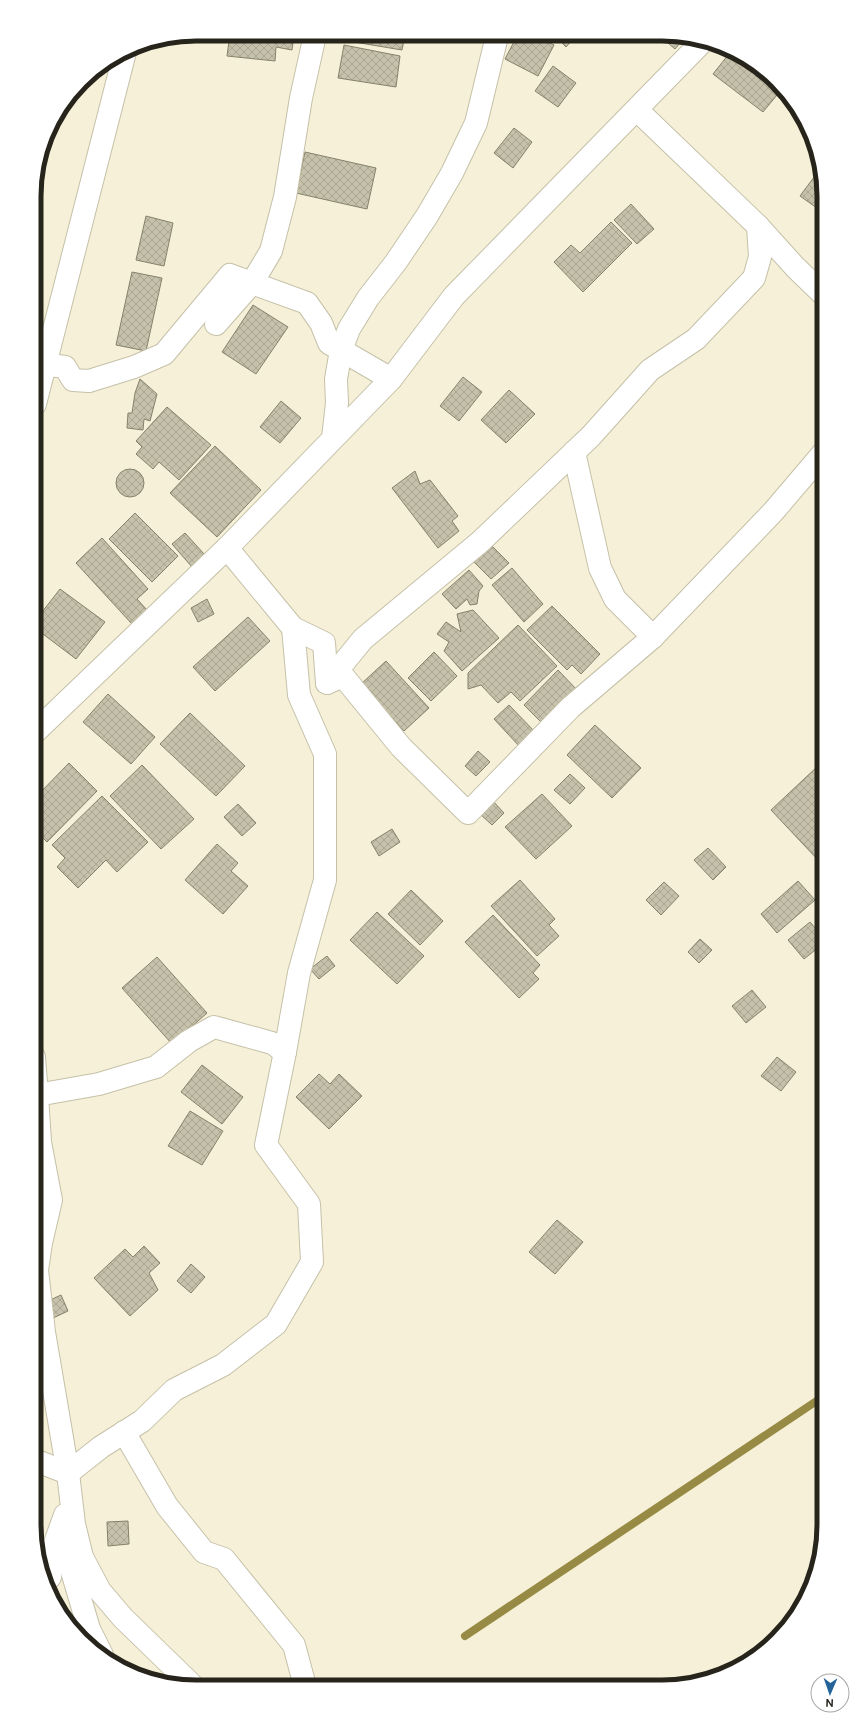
<svg xmlns="http://www.w3.org/2000/svg" width="858" height="1721" viewBox="0 0 858 1721" font-family="'DM Sans',sans-serif">
<style>
.lines{fill:none;stroke-linecap:round;stroke-linejoin:round}
.stream{stroke:#978a44;stroke-width:8}
.building{fill:url(#building-cross-hatch);stroke:#85816b}
.street-casing{stroke:#c5c1a9;stroke-width:24}
.path{stroke:#ada996;stroke-width:2.5;stroke-dasharray:3 3;stroke-linecap:butt}
.street{stroke:#fff;stroke-width:22}
.rim{fill:none;stroke:#26241b;stroke-width:5}
</style>
<defs>
<pattern id="building-cross-hatch" width="8" height="8" patternUnits="userSpaceOnUse"><rect width="8" height="8" fill="#c6c1aa"/><path d="M0 0l8 8M0 8l8-8" fill="none" stroke="#aaa692"/></pattern>
</defs>
<rect width="100%" height="100%" fill="#f5f0d7"/>
<g class="lines">
<polyline class="stream" points="465,1636 824,1396"/>
</g>
<g class="building">
<polygon points="230,34 294,35 292,50 276,47 275,61 227,56"/>
<polygon points="343,35 405,35 402,50 342,40"/>
<polygon points="517,36 536,36 554,45 538,76 505,59"/>
<polygon points="555,36 576,36 566,47"/>
<polygon points="661,37 685,37 675,49"/>
<polygon points="344,45 400,56 396,87 338,78"/>
<polygon points="732,50 769,74 782,89 763,112 713,74"/>
<polygon points="553,66 576,83 558,107 535,91"/>
<polygon points="514,128 532,142 513,168 494,153"/>
<polygon points="305,152 376,168 367,209 296,193"/>
<polygon points="820,169 824,196 824,213 800,196"/>
<polygon points="631,204 654,229 637,244 614,220"/>
<polygon points="146,216 173,223 164,266 136,260"/>
<polygon points="611,222 632,243 583,292 554,262 571,245 580,253"/>
<polygon points="132,272 162,278 146,351 116,345"/>
<polygon points="253,305 288,327 256,374 222,352"/>
<polygon points="463,377 482,392 459,421 440,406"/>
<polygon points="140,379 157,394 150,421 144,419 143,430 127,428 128,413 132,413 135,393"/>
<polygon points="509,390 535,414 506,443 481,420"/>
<polygon points="281,401 301,418 280,443 260,427"/>
<polygon points="167,407 211,445 179,480 159,462 153,469 136,454 142,447 136,441"/>
<polygon points="215,446 261,490 217,537 170,493"/>
<circle cx="130" cy="483" r="14"/>
<polygon points="415,471 420,484 430,480 458,516 452,521 459,531 438,548 392,488"/>
<polygon points="135,513 178,556 152,582 109,539"/>
<polygon points="185,533 205,555 192,567 172,544"/>
<polygon points="102,538 148,589 137,599 147,610 132,624 76,563"/>
<polygon points="491,545 509,563 491,579 474,562"/>
<polygon points="512,568 543,604 524,622 492,585"/>
<polygon points="469,570 483,586 479,591 477,604 470,605 467,599 456,609 442,594"/>
<polygon points="60,589 105,622 76,659 35,628 35,621"/>
<polygon points="207,599 214,614 198,622 191,608"/>
<polygon points="552,606 600,654 581,674 572,665 567,670 527,630"/>
<polygon points="473,610 499,638 462,671 444,651 449,642 437,634 446,622 461,632 457,614"/>
<polygon points="248,617 270,641 215,691 193,667"/>
<polygon points="518,625 557,666 520,701 511,692 498,703 481,685 468,689 468,673"/>
<polygon points="434,652 457,676 431,701 408,678"/>
<polygon points="386,661 429,708 404,731 361,684"/>
<polygon points="558,670 578,691 544,725 524,705"/>
<polygon points="108,694 155,737 131,764 83,722"/>
<polygon points="509,705 535,732 520,747 494,719"/>
<polygon points="190,713 245,766 216,796 160,744"/>
<polygon points="595,725 641,768 612,798 567,755"/>
<polygon points="478,751 490,762 476,776 465,766"/>
<polygon points="69,763 97,791 47,842 35,830 35,798"/>
<polygon points="142,765 194,819 161,849 110,796"/>
<polygon points="819,765 824,771 824,854 818,860 771,810"/>
<polygon points="570,774 585,788 570,804 554,790"/>
<polygon points="542,794 572,826 536,859 505,827"/>
<polygon points="102,796 148,842 117,872 106,860 78,888 57,867 65,858 52,845"/>
<polygon points="492,800 504,813 492,825 479,813"/>
<polygon points="238,804 256,823 242,836 224,817"/>
<polygon points="392,829 400,842 379,856 371,842"/>
<polygon points="217,844 238,863 231,871 248,886 223,914 185,880"/>
<polygon points="708,848 726,867 713,880 694,860"/>
<polygon points="520,880 555,919 549,925 559,936 537,956 491,906"/>
<polygon points="798,881 815,900 777,933 761,914"/>
<polygon points="664,882 679,896 661,915 646,900"/>
<polygon points="411,890 443,921 420,945 388,914"/>
<polygon points="377,912 424,956 397,984 350,940"/>
<polygon points="493,915 540,965 533,973 539,979 519,998 465,942"/>
<polygon points="810,922 824,938 824,943 804,959 788,940"/>
<polygon points="700,939 712,950 699,963 688,952"/>
<polygon points="327,956 335,966 319,979 310,969"/>
<polygon points="157,957 207,1013 172,1044 122,988"/>
<polygon points="752,990 766,1007 746,1023 732,1006"/>
<polygon points="777,1057 796,1072 781,1091 761,1076"/>
<polygon points="202,1065 243,1097 222,1124 181,1092"/>
<polygon points="319,1074 330,1084 339,1074 362,1096 329,1129 296,1097"/>
<polygon points="190,1111 223,1131 202,1165 168,1146"/>
<polygon points="557,1220 583,1242 555,1274 529,1252"/>
<polygon points="144,1246 160,1263 149,1273 158,1290 130,1316 94,1278 125,1249 133,1257"/>
<polygon points="191,1264 205,1277 191,1293 177,1281"/>
<polygon points="61,1295 68,1311 51,1319 44,1303"/>
<polygon points="128,1521 129,1544 108,1546 107,1522"/>
</g>
<g class="lines">
<g class="street-casing">
<g id="street">
<polyline points="637,110 758,226 795,267 824,295"/>
<polyline points="216,324 252,283 271,251 285,197 301,98 315,35"/>
<polyline points="35,363 65,367 73,380 89,381 134,367 164,354 230,275 307,303 321,323 329,343 391,379"/>
<polyline points="35,404 125,52"/>
<polyline points="333,438 337,403 336,379 341,350 349,329 368,298 396,262 427,216 452,173 476,123 497,36"/>
<polyline points="574,452 600,568 615,599 653,637"/>
<polyline points="227,548 293,628 324,643 327,683 343,676 401,747 468,813 571,707 653,637 773,512 824,452"/>
<polyline points="327,683 363,639 480,542 591,436 650,370 696,339 754,278 760,257 758,226"/>
<polyline points="35,732 227,548 391,379 454,296 703,41"/>
<polyline points="34,1057 37,1095 99,1084 156,1067 189,1041 214,1027 272,1043 285,1052"/>
<polyline points="34,1092 37,1095 40,1142 51,1200 41,1243 37,1270 44,1332 68,1473 74,1524 82,1557 100,1591 123,1618 193,1686"/>
<polyline points="124,1432 167,1506 204,1552 224,1559 294,1645 305,1686"/>
<polyline points="34,1460 68,1473 101,1447 142,1421 174,1390 223,1365 276,1324 312,1262 309,1204 266,1145 285,1052 299,973 325,880 325,754 299,695 293,628"/>
<polyline points="71,1538 71,1568 89,1629 102,1655"/>
<polyline points="45,1582 50,1577 55,1543 65,1515"/>
</g>
</g>
<polyline class="path" points="816,576 824,569"/>
<use href="#street" class="street"/>
</g>
<path d="M0 0H858V1721H0ZM196 41H662A155 155 0 0 1 817 196V1525A155 155 0 0 1 662 1680H196A155 155 0 0 1 41 1525V196A155 155 0 0 1 196 41Z" fill="#fff" fill-rule="evenodd"/>
<path class="rim" d="M196 41H662A155 155 0 0 1 817 196V1525A155 155 0 0 1 662 1680H196A155 155 0 0 1 41 1525V196A155 155 0 0 1 196 41Z"/>
<g transform="translate(830 1693) rotate(182)"><circle r="19" fill="#ffffff" stroke="#a8a7a4"/>
<path d="M0-3L7 15L0 10L-7 15Z" fill="#236399"/>
<text y="-6" font-size="11" font-weight="bold" text-anchor="middle" fill="#26241b">N</text>
</g>
</svg>
